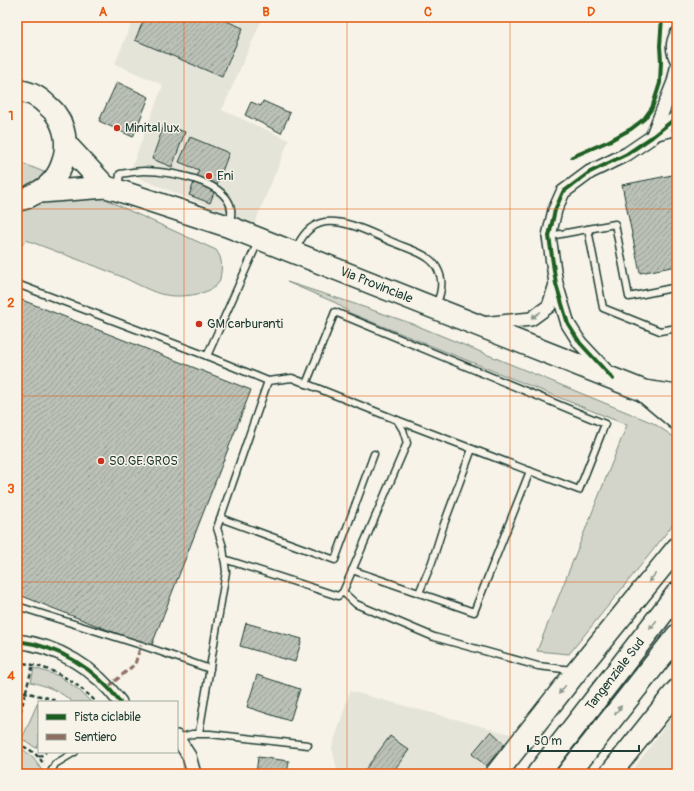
<svg xmlns="http://www.w3.org/2000/svg" width="694" height="791" viewBox="0 0 694 791" font-family="Pangolin,sans-serif">
<style>
.built{fill:#e5e4d9}
.green{fill:#d3d5ca;stroke:#79897f}
.building{fill:url(#building-hatch);stroke:#1f3d34}
.lines{fill:none;stroke-linecap:round;stroke-linejoin:round}
.lane-casing{stroke:#1f3d34;stroke-width:9}
.street-casing{stroke:#1f3d34;stroke-width:16}
.primary-casing{stroke:#1f3d34;stroke-width:24}
.highway-casing{stroke:#1f3d34;stroke-width:25}
.path{stroke:#1f3d34;stroke-width:2.5;stroke-dasharray:4 3;stroke-linecap:butt}
.lane{stroke:#f7f3e8;stroke-width:6}
.street{stroke:#f7f3e8;stroke-width:13}
.primary{stroke:#f7f3e8;stroke-width:21}
.highway{stroke:#f7f3e8;stroke-width:22}
.quiet{stroke:#8d6e63;stroke-width:3;stroke-dasharray:6 3;stroke-linecap:butt}
.cycleway-casing{stroke:#f7f3e8;stroke-width:6}
.cycleway{stroke:#1b5e20;stroke-width:4}
.oneway{fill:#8b988e}
.grid{fill:none;stroke:#e8590c;stroke-width:1;stroke-opacity:0.55}
.poi-dot{fill:#c8321e;stroke:#f7f3e8;stroke-width:1.5}
.labels{text-anchor:middle;dominant-baseline:central;stroke-width:3;stroke-linejoin:round;paint-order:stroke}
.poi-label{font-size:13px;fill:#1f3d34;stroke:#f7f3e8;text-anchor:start}
.street-label{font-size:13px;fill:#1f3d34;stroke:#f7f3e8}
.neatline{fill:none;stroke:#e8590c;stroke-width:1.5}
.grid-label{font-size:13px;text-anchor:middle;font-weight:bold;fill:#e8590c}
</style>
<defs>
<pattern id="building-hatch" width="6" height="6" patternUnits="userSpaceOnUse"><rect width="6" height="6" fill="#bbc1b6"/><path d="M-1 1l2-2M0 6l6-6M5 7l2-2" fill="none" stroke="#979e95"/></pattern>
</defs>
<rect width="100%" height="100%" fill="#f7f3e8"/>
<filter id="ink" filterUnits="userSpaceOnUse"><feTurbulence type="fractalNoise" baseFrequency=".025" numOctaves="2"/><feDisplacementMap in="SourceGraphic" scale="8" xChannelSelector="R" yChannelSelector="G"/><feConvolveMatrix kernelMatrix="1 2 1 2 8 2 1 2 1" color-interpolation-filters="sRGB"/></filter>
<g filter="url(#ink)">
<g class="built">
<polygon points="134,17 263,17 222,110 289,140 254,225 129,174 163,85 115,64"/>
<polygon points="350,691 514,735 483,774 338,774 332,748"/>
<polygon points="677,710 677,774 630,774"/>
</g>
<g class="green">
<path d="M17,161L85,189L128,210L216,250C223,259 222,267 220,279C217,295 179,298 166,295C154,294 132,281 120,276C89,263 57,252 26,240L17,251Z"/>
<polygon points="287,282 343,300 413,324 653,423 677,439 677,519 650,554 569,654 537,651 627,425 350,313 336,303"/>
<path d="M34,668L59,676L79,690L91,702H72C61,691 46,686 31,682Z"/>
<polygon points="38,702 39,744 36,748 22,739"/>
<path d="M17,747C30,752 37,762 44,774H38L17,769Z"/>
</g>
<g class="building">
<polygon points="145,17 217,17 243,28 222,77 135,40"/>
<polygon points="117,82 149,97 133,137 99,121"/>
<polygon points="263,101 290,113 281,133 245,115 251,102 261,106"/>
<polygon points="164,125 185,132 172,167 152,159"/>
<polygon points="190,137 229,153 210,203 189,195 199,170 179,162"/>
<polygon points="677,174 677,266 640,273 622,185"/>
<polygon points="17,298 251,390 151,647 17,594 17,492 21,482 17,481"/>
<polygon points="246,623 302,639 295,662 240,646"/>
<polygon points="257,675 300,689 290,721 247,707"/>
<polygon points="491,731 505,744 486,766 472,754"/>
<polygon points="390,736 409,750 391,774 362,774"/>
<polygon points="258,757 289,761 287,774 256,774"/>
</g>
<g class="lines">
<g class="lane-casing">
<g id="lane">
<polyline points="659,136 677,132"/>
<path d="M118,187L120,174C128,173 136,171 144,171C171,171 245,183 229,223"/>
<polyline points="588,229 603,308 660,331 677,328"/>
<polyline points="550,236 615,224 629,297 677,287"/>
<path d="M295,250C302,236 309,225 325,222C347,219 375,235 395,243C406,248 418,251 428,258C432,261 436,265 438,270C444,281 441,294 436,305"/>
<polyline points="17,284 207,356 258,242"/>
<polyline points="306,384 335,312 605,424 579,490 397,420"/>
<polyline points="220,518 335,560 374,454"/>
<polyline points="224,559 338,596 343,592 407,443 403,430 397,420 292,378 268,381"/>
<polyline points="352,570 474,612 530,471"/>
<polyline points="343,592 356,604 434,637 538,666 572,670"/>
<polyline points="419,593 432,562 444,524 472,449"/>
<polyline points="17,606 141,645 210,669"/>
<polyline points="199,733 226,572 223,547 217,528 268,381 207,356"/>
<polyline points="178,738 192,734 210,734 308,745"/>
<polyline points="50,774 55,764 75,752"/>
</g>
</g>
<g class="street-casing">
<g id="street">
<path d="M677,34C672,43 672,51 677,60"/>
<polyline points="653,135 674,82 677,68"/>
<polyline points="482,324 531,319 549,306 556,284"/>
<polyline points="608,373 580,343 568,324 556,284 549,236 555,210 563,192 590,172 627,154 652,137 677,117"/>
<path d="M17,641C58,646 95,668 120,702"/>
<polyline points="177,737 189,756 194,774"/>
</g>
</g>
<g class="primary-casing">
<g id="primary">
<path d="M17,91C29,91 38,96 47,105C49,107 53,110 55,113C75,140 65,181 34,194C29,197 23,200 17,200"/>
<polyline points="66,144 106,187"/>
<path id="s1" d="M41,192L106,187L117,190L227,226L644,391L677,396"/>
<polyline points="646,393 677,419"/>
<polyline points="496,774 577,671 677,548"/>
<polyline points="610,774 677,690"/>
</g>
</g>
<g class="highway-casing">
<g id="highway">
<path id="s2" d="M538,774L677,594"/>
<polyline points="568,774 677,636"/>
</g>
</g>
<g class="path">
<path d="M17,662C51,667 72,678 96,702"/>
<polyline points="17,690 52,699 56,702"/>
<polyline points="17,725 33,664"/>
<path d="M17,744C29,748 38,754 44,765"/>
<polyline points="39,757 46,752"/>
</g>
<use href="#lane" class="lane"/>
<use href="#street" class="street"/>
<use href="#primary" class="primary"/>
<use href="#highway" class="highway"/>
<polyline class="quiet" points="108,687 135,664 141,645"/>
<g class="cycleway-casing">
<g id="cycleway">
<polyline points="572,157 609,141 631,129 644,119 652,108 660,83 661,61 660,46 662,17"/>
<polyline points="613,379 580,343 568,324 556,284 549,236 555,210 563,192 590,172 627,154 652,137 677,117"/>
<path d="M17,641C58,646 95,668 120,702"/>
</g>
</g>
<use href="#cycleway" class="cycleway"/>
</g>
<defs><path id="oneway-solid" d="M-6-.8H1V-3.2L6.5 0L1 3.2V.8H-6Z"/></defs>
<g class="oneway">
<use href="#oneway-solid" transform="translate(536 315) rotate(145)"/>
<use href="#oneway-solid" transform="translate(652 578) rotate(129)"/>
<use href="#oneway-solid" transform="translate(653 625) rotate(128)"/>
<use href="#oneway-solid" transform="translate(562 690) rotate(128)"/>
<use href="#oneway-solid" transform="translate(618 710) rotate(-52)"/>
</g>
</g>
<path class="grid" d="M184,17V774M347,17V774M510,17V774M17,209H677M17,396H677M17,582H677"/>
<g class="poi-dot">
<circle cx="117" cy="128" r="4"/>
<circle cx="209" cy="176" r="4"/>
<circle cx="199" cy="324" r="4"/>
<circle cx="101" cy="461" r="4"/>
</g>
<g class="labels">
<g class="poi-label">
<text x="125" y="128">Minital lux</text>
<text x="217" y="176">Eni</text>
<text x="207" y="324">GM carburanti</text>
<text x="109" y="461">SO.GE.GROS</text>
</g>
<g class="street-label">
<text stroke="none"><textPath href="#s1" startOffset="353">Via Provinciale</textPath></text>
<text stroke="none"><textPath href="#s2" startOffset="126">Tangenziale Sud</textPath></text>
</g>
</g>
<rect width="694" height="791" fill="none" stroke="#f7f3e8" stroke-width="44"/>
<rect x="38" y="701" width="140" height="52" fill="#f7f3e8" stroke="#a1aaa0"/>
<rect x="46" y="714" width="20" height="6" fill="#1b5e20" stroke="#a1aaa0"/>
<text x="74" y="721" font-size="12" fill="#1f3d34">Pista ciclabile</text>
<rect x="46" y="734" width="20" height="6" fill="#8d6e63" stroke="#a1aaa0"/>
<text x="74" y="741" font-size="12" fill="#1f3d34">Sentiero</text>
<path d="M528 745v6h111v-6" fill="none" stroke="#1f3d34" stroke-width="2"/>
<text x="534" y="745" font-size="12" fill="#1f3d34" stroke="#f7f3e8" stroke-width="3" paint-order="stroke">50 m</text>
<rect x="22" y="22" width="650" height="747" class="neatline"/>
<g class="grid-label">
<text x="103" y="16">A</text>
<text x="266" y="16">B</text>
<text x="428" y="16">C</text>
<text x="591" y="16">D</text>
<text x="11" y="120">1</text>
<text x="11" y="307">2</text>
<text x="11" y="493">3</text>
<text x="11" y="680">4</text>
</g>
</svg>
